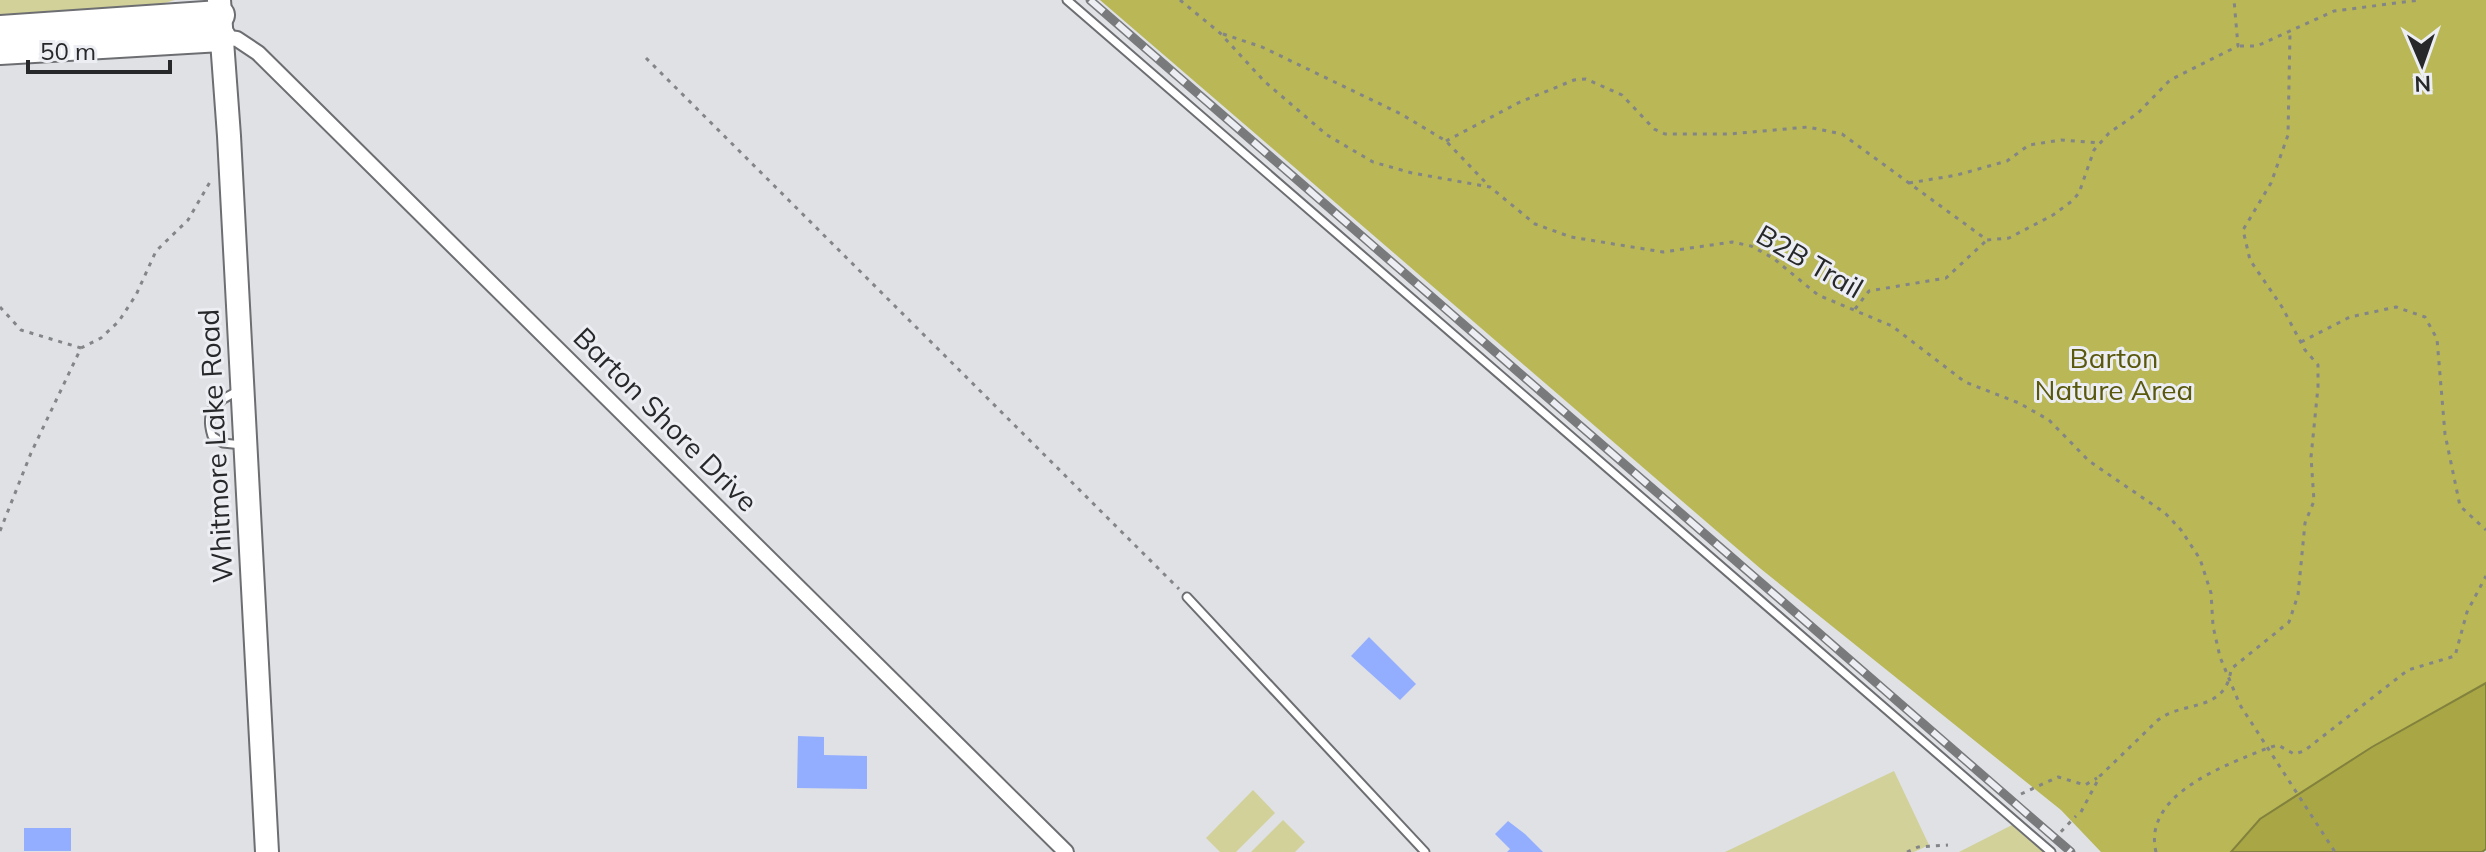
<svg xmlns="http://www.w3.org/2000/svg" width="2486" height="852" viewBox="0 0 2486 852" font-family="Mulish,sans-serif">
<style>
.green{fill:#d1d199}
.forest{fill:#b9b756}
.water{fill:#a9a745;stroke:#82813d;stroke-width:2}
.building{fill:#94aeff}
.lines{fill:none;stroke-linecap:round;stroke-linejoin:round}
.lane-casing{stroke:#6d6e72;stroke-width:11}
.street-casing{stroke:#6d6e72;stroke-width:18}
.secondary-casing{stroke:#6d6e72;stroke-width:26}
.highway-casing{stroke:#6d6e72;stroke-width:32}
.path{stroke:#838587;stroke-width:3;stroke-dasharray:4 6;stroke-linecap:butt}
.lane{stroke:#fff;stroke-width:7}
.street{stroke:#fff;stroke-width:14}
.secondary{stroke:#fff;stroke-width:22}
.highway{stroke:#fff;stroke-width:28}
.rail-casing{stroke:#797a7c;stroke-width:9}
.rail{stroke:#eceef3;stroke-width:6;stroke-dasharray:18;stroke-linecap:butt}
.labels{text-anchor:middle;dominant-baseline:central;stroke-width:6;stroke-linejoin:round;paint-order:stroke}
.street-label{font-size:28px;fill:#272829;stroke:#eceef3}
.park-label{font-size:28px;fill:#59580d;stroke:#eceef3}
</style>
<rect width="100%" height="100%" fill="#dfe1e5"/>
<g class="green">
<polygon points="0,0 175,0 157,5 116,9 0,17"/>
<polygon points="1894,771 1929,845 1914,852 1725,852"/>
<polygon points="1253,790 1275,813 1236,852 1220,852 1206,838"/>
<polygon points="1283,820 1305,842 1295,852 1251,852"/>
<polygon points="2012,825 2044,852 1959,852"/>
</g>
<polygon class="forest" points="1100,0 2486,0 2486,683 2372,747 2260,819 2231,852 2101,852 2061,810 1761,569"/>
<polygon class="water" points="2486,683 2486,849 2482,852 2231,852 2260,819 2372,747"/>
<g class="building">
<polygon points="1369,637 1416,684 1400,700 1351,656"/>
<polygon points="798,736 824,737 824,755 867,756 867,789 797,788"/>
<polygon points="1508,821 1525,834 1543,852 1507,852 1510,849 1495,834"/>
<rect x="24" y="828" width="47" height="23"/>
</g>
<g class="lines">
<g class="lane-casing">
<g id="lane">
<polyline points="1067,0 2051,852"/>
<path d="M240,390C218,401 203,408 212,436L223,443L242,445"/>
<polyline points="1187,597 1425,852"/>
</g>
</g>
<g class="street-casing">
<polyline id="street" points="221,37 237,39 258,53 1066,852"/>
</g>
<g class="secondary-casing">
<polyline id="secondary" points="219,0 229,136 267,852"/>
</g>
<g class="highway-casing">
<g id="highway">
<polyline points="0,30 220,15"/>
<polyline points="0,50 221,37"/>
</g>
</g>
<g class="path">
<polyline points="1180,0 1220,33 1264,81 1327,135 1373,162 1412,173 1490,187 1535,224 1571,237 1663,252 1732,242 1751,246 1773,258 1818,295 1892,326 1965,382 2019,403 2049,420 2089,461 2165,513 2181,530 2200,559 2211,593 2213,626 2220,657 2240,705 2335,852"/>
<polyline points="1223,34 1262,47 1401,114 1446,141 1488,185"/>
<polyline points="2240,46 2257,46 2334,11 2420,0"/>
<polyline points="646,58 1179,589"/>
<polyline points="1446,141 1520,102 1574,80 1586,79 1622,95 1654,129 1665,134 1729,134 1808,127 1842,134 1987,240 2009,238 2053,215 2072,201 2079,193 2094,150 2109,133 2138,113 2170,80 2238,46 2234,0"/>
<polyline points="1909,183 1957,175 2007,161 2029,145 2061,140 2100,143"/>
<polyline points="0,307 21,330 81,348"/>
<polyline points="1855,309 1869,291 1946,278 1987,240"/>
<polyline points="2301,342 2350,317 2396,307 2425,317 2437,339 2445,434 2460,506 2486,530"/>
<polyline points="0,531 31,453 81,348 101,338 119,321 136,295 156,251 188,220 210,182"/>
<polyline points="2021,794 2058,777 2085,785 2097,778"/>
<path d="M2081,812L2100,776L2158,720C2184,700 2226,713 2231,669L2289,622L2298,595L2305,523L2314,501L2311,457L2318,387V365L2305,350L2282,307L2250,260L2243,230L2271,183L2288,135L2290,33"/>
<polyline points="2054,839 2076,816"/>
<polyline points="1907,852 1918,847 1948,845"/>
<path d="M2156,852C2142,794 2226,765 2268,748L2278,745L2294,754L2304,751L2408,670L2455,656L2467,612L2486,576"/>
</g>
<use href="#lane" class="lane"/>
<use href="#street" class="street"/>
<use href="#secondary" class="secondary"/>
<use href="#highway" class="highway"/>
<g class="rail-casing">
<polyline id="rail" points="1090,0 2071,852"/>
</g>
<use href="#rail" class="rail"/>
</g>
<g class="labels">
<g class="street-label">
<text transform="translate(1810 261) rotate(30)">B2B Trail</text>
<text transform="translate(666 419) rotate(45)">Barton Shore Drive</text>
<text transform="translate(215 446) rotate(-93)">Whitmore Lake Road</text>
</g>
<g class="park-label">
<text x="2114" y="357">Barton<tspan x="2114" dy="32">Nature Area</tspan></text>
</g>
</g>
<g transform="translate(2422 64) rotate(178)" stroke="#eceef3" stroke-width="6" paint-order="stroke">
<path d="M0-6L14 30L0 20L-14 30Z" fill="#272829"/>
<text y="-12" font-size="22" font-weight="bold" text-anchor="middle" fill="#272829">N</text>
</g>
<path d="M28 60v12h142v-12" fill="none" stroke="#272829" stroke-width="4"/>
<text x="40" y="60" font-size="24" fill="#272829" stroke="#eceef3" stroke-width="6" paint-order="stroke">50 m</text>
</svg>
